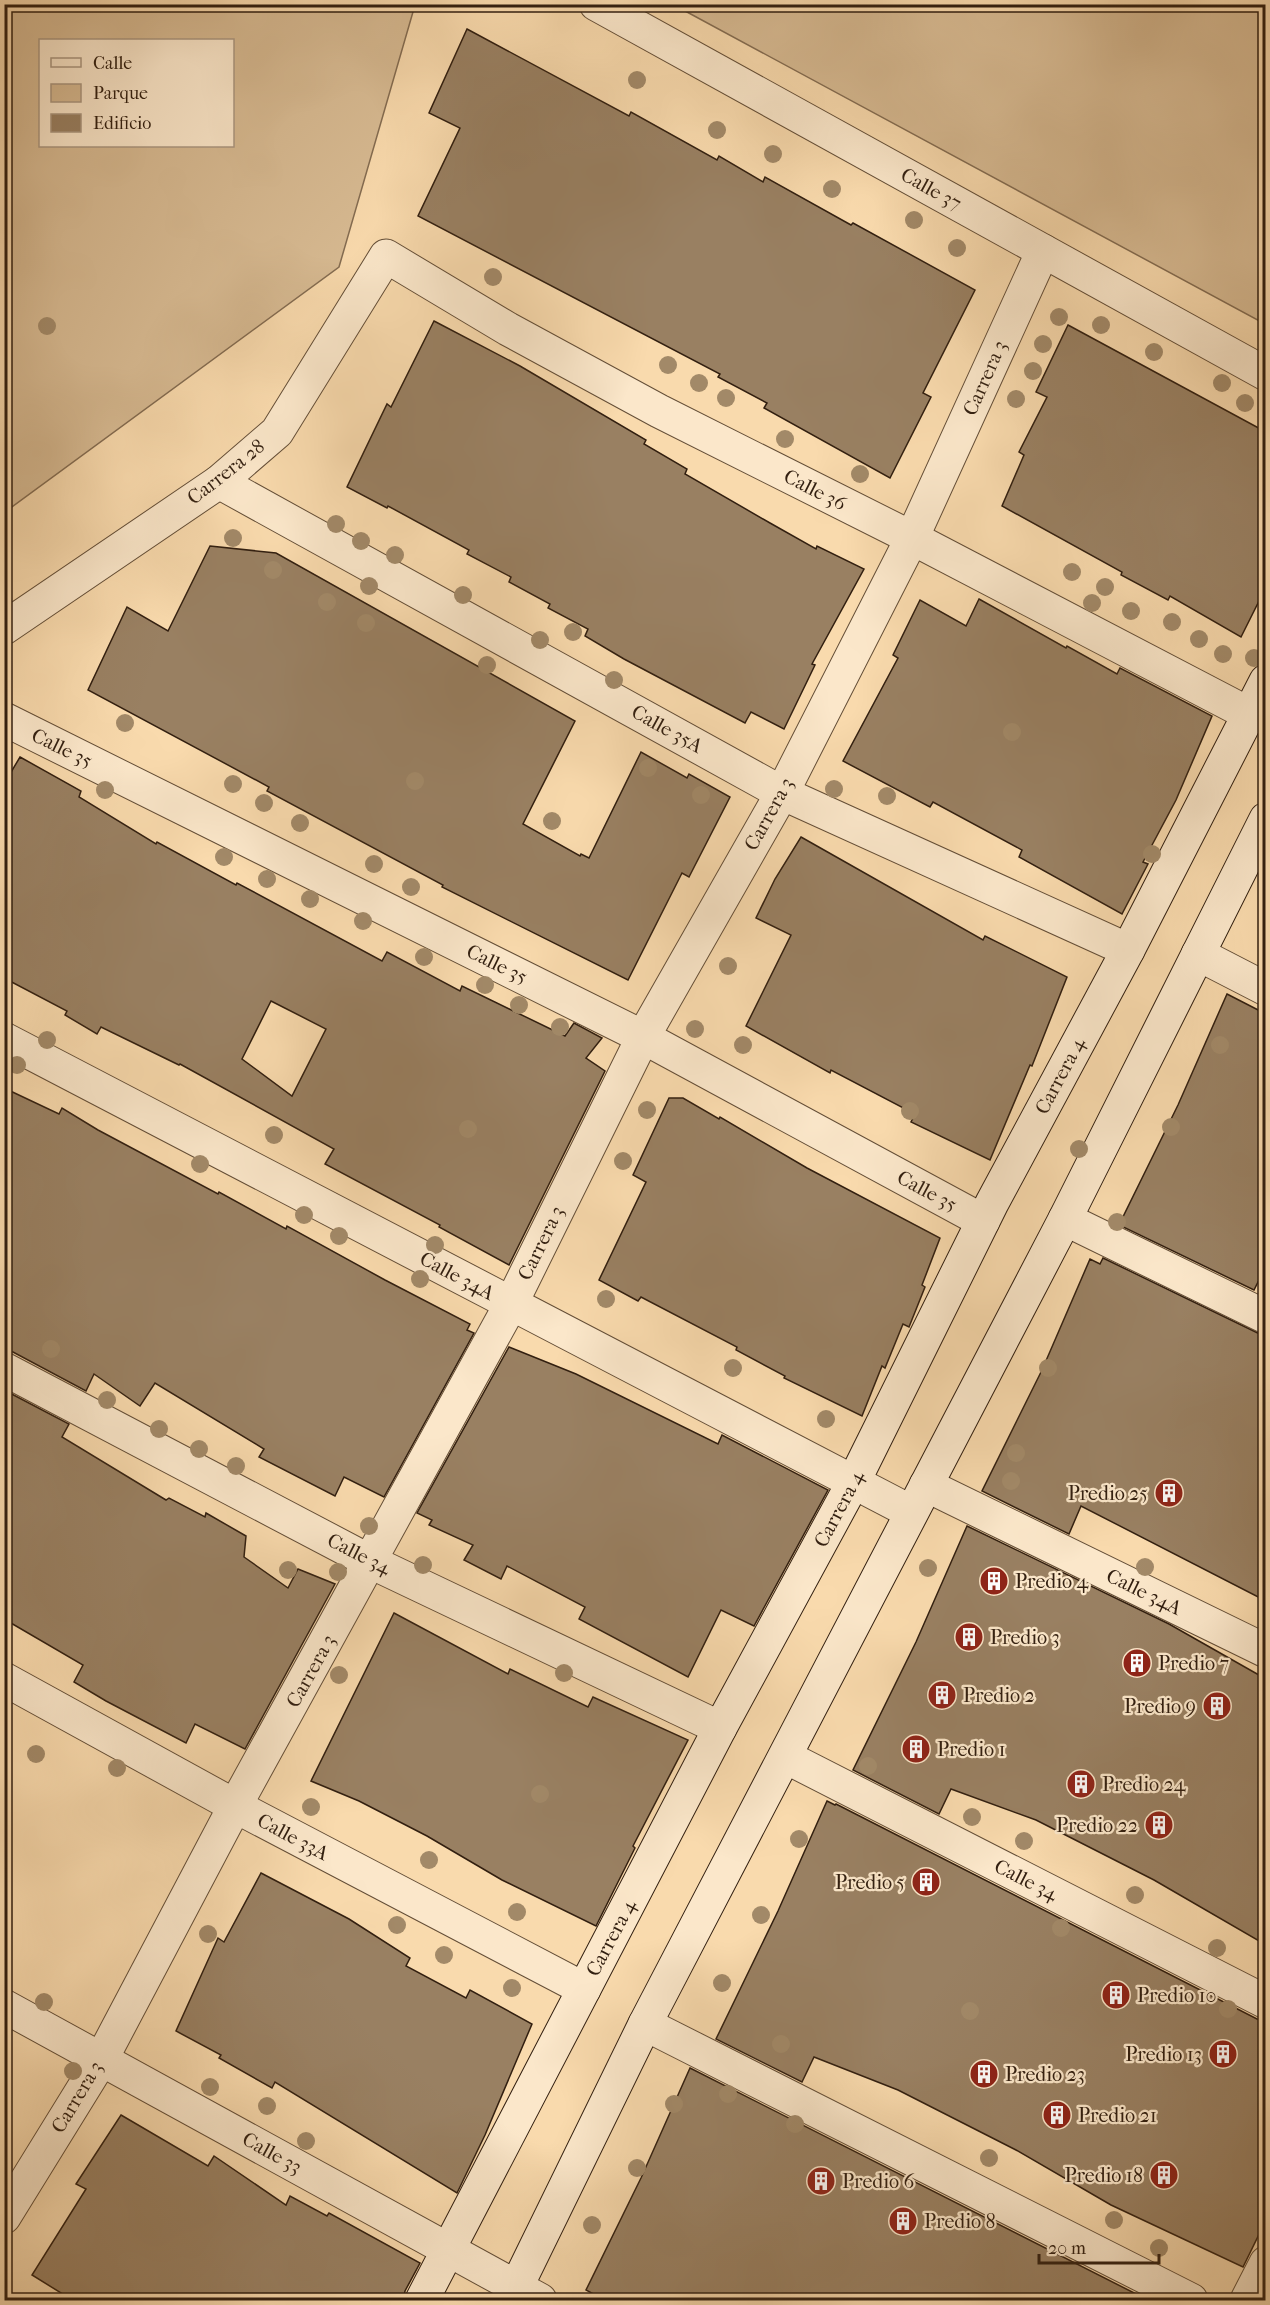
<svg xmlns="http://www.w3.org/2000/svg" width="1270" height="2305" viewBox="0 0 1270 2305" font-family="'IM FELL French Canon',serif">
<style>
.green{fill:#d7ba92;stroke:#846c51;stroke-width:1.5;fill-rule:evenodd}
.building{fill:#998062;stroke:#321f10;stroke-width:1.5;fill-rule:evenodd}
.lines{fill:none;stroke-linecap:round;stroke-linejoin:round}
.minor-casing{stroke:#644e37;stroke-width:35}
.secondary-casing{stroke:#321f10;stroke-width:35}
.minor{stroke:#fbe7ca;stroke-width:33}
.secondary{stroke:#fbe7ca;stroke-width:33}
.tree{fill:#a28968}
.labels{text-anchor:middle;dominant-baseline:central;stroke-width:4.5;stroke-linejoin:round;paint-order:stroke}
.street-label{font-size:20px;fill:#321f10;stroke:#fbe7ca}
.poi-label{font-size:20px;fill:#321f10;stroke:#fbe7ca;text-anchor:start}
</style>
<rect width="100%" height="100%" fill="#f9daad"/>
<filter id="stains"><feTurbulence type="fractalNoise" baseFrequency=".00333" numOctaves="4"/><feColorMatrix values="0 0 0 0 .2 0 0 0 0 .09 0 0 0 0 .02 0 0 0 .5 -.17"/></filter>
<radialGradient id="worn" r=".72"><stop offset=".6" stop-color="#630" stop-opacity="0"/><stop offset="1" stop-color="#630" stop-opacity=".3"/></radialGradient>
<g class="green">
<path d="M5,4L415,5L339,267L5,512ZM40,40H232V146H40Z"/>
<polygon points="674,5 1265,5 1265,324"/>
</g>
<g class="building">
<polygon points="467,29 629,116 631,112 717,160 719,156 763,182 765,177 851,225 853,223 975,290 923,393 931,397 890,478 764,408 767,403 718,377 720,374 418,216 460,128 429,113"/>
<polygon points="434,321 520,366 646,440 644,444 687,469 685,474 770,523 816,549 817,546 864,569 812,664 815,665 784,729 751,712 745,723 624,659 585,636 588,629 548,608 550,604 509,582 511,577 467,554 469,550 388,506 387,508 347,487 387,404 391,407"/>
<polygon points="1068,325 1266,432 1266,587 1241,637 1170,596 1168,600 1121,575 1122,572 1002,506 1024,455 1019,452 1047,397 1036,392"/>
<polygon points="210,546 276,553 575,721 523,824 580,856 581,854 589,858 641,752 687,778 689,774 730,797 689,877 682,873 628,980 442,887 443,885 267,791 269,787 88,690 127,607 168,631"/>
<polygon points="979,599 1066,648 1067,646 1117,674 1120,668 1212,716 1176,800 1143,862 1148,864 1122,914 1019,857 1022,850 933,802 930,807 843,761 898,658 893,655 920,600 966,626"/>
<path d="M20,757L81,791L79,797L156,844L157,842L236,885L237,883L382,961L387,952L460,991L462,986L565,1036L574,1023L602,1038L586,1058L605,1071L509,1265L439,1227L440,1225L325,1164L334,1149L180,1064L179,1065L101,1027L97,1034L65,1015L67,1011L4,978V784ZM271,1001L326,1029L292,1096L242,1059Z"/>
<polygon points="801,837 983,940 985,936 1067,977 1032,1066 1030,1065 990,1160 911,1122 915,1114 831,1070 830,1073 746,1026 791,935 756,918 775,879"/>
<polygon points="1227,994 1266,1014 1266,1266 1254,1290 1119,1225 1178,1105"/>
<polygon points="4,1088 59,1114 62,1108 98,1130 218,1194 219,1192 286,1229 287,1226 385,1280 470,1324 467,1330 474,1333 384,1497 344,1477 335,1496 259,1457 264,1449 155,1383 140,1406 94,1374 86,1391 13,1352 4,1350"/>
<polygon points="669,1098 683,1098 719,1119 720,1117 807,1168 940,1238 922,1285 925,1287 909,1327 903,1324 885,1368 882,1366 862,1416 784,1378 785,1376 736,1350 737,1347 641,1297 638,1301 599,1280 646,1182 633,1175"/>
<polygon points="1103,1258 1266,1337 1266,1601 1081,1506 1069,1534 982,1491 1042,1370 1090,1259 1100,1264"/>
<polygon points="509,1347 576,1374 718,1444 722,1435 828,1490 754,1626 721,1610 688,1677 579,1619 585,1607 507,1566 501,1579 464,1560 473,1545 429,1525 432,1520 417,1513"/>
<polygon points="4,1390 69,1424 62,1437 166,1500 169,1498 205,1517 206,1513 246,1536 244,1557 288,1588 298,1569 335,1584 245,1749 195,1724 186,1743 106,1701 74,1682 83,1665 4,1619"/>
<polygon points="967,1526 1169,1624 1266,1679 1266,1945 1154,1880 1036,1820 951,1789 939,1814 853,1770 916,1642"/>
<polygon points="394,1613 508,1674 510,1669 588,1707 593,1697 688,1740 633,1846 635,1848 596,1926 502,1880 427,1836 359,1801 311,1781"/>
<polygon points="827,1801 835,1805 836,1804 1257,2019 1266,2020 1266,2220 1243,2267 1111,2205 1016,2150 898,2090 814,2057 802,2082 716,2039 778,1911"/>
<polygon points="261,1873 349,1919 410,1958 406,1966 466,1998 470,1990 532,2024 485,2135 457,2193 275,2082 272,2088 219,2058 221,2055 176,2031 218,1938 224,1942"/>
<polygon points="690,2068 1150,2301 606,2301 586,2290 641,2178"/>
<polygon points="121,2115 208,2166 214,2156 286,2205 290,2196 327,2216 329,2213 420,2263 405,2291 403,2301 74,2301 32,2275 86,2189 76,2184"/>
</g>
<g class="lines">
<g class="minor-casing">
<g id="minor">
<polyline points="596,4 1266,374"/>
<polyline points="219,482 782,793 1128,950"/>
<polyline points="4,628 219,482 277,432 386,256 508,329 659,411 912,538 1249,714"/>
<polyline points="4,719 643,1037 983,1221"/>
<polyline points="1198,954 1266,989"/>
<polyline points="4,1039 911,1512"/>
<polyline points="1065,1219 1266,1317"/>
<polyline points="4,1369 371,1562 720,1728"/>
<polyline points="926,1485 1266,1651"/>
<polyline points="4,1679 235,1806 584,1989"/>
<polyline points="786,1757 1266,2002"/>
<polyline points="4,2006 540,2300"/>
<polyline points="645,2024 1191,2300"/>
<polyline points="4,2217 101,2060 235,1806 511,1304 643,1037 782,793 912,538 1043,251"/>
<polyline points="1247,2300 1266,2263"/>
</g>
</g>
<g class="secondary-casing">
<g id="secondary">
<polyline points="422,2300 720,1728 854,1481 992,1203 1128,950 1266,681"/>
<polyline points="510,2300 645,2024 1065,1219 1266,819"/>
</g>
</g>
<use href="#minor" class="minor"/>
<use href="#secondary" class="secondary"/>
</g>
<g class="tree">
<circle cx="637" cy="80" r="9"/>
<circle cx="717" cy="130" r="9"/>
<circle cx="773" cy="154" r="9"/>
<circle cx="832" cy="189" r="9"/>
<circle cx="914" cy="220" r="9"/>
<circle cx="957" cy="248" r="9"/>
<circle cx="493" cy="277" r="9"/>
<circle cx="1059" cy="317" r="9"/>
<circle cx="1101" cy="325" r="9"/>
<circle cx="47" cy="326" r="9"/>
<circle cx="1043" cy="344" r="9"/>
<circle cx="1154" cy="352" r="9"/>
<circle cx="668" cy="365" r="9"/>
<circle cx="1033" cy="371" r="9"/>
<circle cx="699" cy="383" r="9"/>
<circle cx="1222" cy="383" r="9"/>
<circle cx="726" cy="398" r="9"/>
<circle cx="1016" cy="399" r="9"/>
<circle cx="1245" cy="403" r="9"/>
<circle cx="785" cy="439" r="9"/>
<circle cx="860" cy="474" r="9"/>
<circle cx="336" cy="524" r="9"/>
<circle cx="233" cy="538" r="9"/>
<circle cx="361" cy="541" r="9"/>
<circle cx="395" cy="555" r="9"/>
<circle cx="273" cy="570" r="9"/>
<circle cx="1072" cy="572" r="9"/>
<circle cx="369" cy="586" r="9"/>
<circle cx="1105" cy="587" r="9"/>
<circle cx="463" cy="595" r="9"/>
<circle cx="327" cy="602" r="9"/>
<circle cx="1092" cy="603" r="9"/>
<circle cx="1131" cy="611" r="9"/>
<circle cx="1172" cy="622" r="9"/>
<circle cx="366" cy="623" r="9"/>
<circle cx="573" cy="632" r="9"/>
<circle cx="1199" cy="639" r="9"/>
<circle cx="540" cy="640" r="9"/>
<circle cx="1223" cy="654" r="9"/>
<circle cx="1254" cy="658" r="9"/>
<circle cx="487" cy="665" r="9"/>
<circle cx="614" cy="680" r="9"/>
<circle cx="125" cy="723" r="9"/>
<circle cx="1012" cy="732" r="9"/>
<circle cx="648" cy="768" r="9"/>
<circle cx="415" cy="781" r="9"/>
<circle cx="233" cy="784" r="9"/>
<circle cx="834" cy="789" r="9"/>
<circle cx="105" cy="790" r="9"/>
<circle cx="701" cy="795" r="9"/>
<circle cx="887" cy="796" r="9"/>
<circle cx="264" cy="803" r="9"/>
<circle cx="552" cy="821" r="9"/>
<circle cx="300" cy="823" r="9"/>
<circle cx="1152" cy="854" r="9"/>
<circle cx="224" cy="857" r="9"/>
<circle cx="374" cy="864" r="9"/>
<circle cx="267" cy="879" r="9"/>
<circle cx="411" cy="887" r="9"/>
<circle cx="310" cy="899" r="9"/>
<circle cx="363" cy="921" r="9"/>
<circle cx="424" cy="957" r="9"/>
<circle cx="728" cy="966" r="9"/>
<circle cx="485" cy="985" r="9"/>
<circle cx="519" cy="1005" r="9"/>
<circle cx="560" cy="1027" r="9"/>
<circle cx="695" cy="1029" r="9"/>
<circle cx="47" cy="1040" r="9"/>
<circle cx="743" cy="1045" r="9"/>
<circle cx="1220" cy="1045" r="9"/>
<circle cx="17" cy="1065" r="9"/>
<circle cx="647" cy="1110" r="9"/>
<circle cx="910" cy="1111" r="9"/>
<circle cx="1171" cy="1127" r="9"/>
<circle cx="468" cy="1129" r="9"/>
<circle cx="274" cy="1135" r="9"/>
<circle cx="1079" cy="1149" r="9"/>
<circle cx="623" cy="1161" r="9"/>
<circle cx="200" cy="1164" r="9"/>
<circle cx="304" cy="1215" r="9"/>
<circle cx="1117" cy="1222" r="9"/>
<circle cx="339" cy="1236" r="9"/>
<circle cx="435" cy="1245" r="9"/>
<circle cx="420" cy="1279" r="9"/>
<circle cx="606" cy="1299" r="9"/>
<circle cx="51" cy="1349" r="9"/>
<circle cx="733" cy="1368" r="9"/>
<circle cx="1048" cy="1368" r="9"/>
<circle cx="107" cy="1400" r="9"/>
<circle cx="826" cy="1419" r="9"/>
<circle cx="159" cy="1429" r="9"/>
<circle cx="199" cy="1449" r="9"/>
<circle cx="1016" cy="1453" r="9"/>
<circle cx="236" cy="1466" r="9"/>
<circle cx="1011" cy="1481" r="9"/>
<circle cx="369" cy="1526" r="9"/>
<circle cx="423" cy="1565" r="9"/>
<circle cx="1145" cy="1567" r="9"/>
<circle cx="928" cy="1568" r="9"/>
<circle cx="288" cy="1570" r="9"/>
<circle cx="338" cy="1572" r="9"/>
<circle cx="564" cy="1673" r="9"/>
<circle cx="339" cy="1675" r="9"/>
<circle cx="36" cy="1754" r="9"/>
<circle cx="868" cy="1766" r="9"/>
<circle cx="117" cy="1768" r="9"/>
<circle cx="540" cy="1794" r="9"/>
<circle cx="311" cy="1807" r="9"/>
<circle cx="972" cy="1817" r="9"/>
<circle cx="799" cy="1839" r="9"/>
<circle cx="1024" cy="1841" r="9"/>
<circle cx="429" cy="1860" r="9"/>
<circle cx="1135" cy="1895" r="9"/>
<circle cx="517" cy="1912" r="9"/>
<circle cx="761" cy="1915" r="9"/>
<circle cx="397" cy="1925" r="9"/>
<circle cx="1061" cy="1928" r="9"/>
<circle cx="208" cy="1934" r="9"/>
<circle cx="1217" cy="1948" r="9"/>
<circle cx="444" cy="1955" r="9"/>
<circle cx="722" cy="1983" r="9"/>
<circle cx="512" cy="1988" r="9"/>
<circle cx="44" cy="2002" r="9"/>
<circle cx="1228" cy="2009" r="9"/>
<circle cx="970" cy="2011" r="9"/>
<circle cx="781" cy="2044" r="9"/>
<circle cx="73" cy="2071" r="9"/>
<circle cx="210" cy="2087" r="9"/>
<circle cx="728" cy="2094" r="9"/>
<circle cx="674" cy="2104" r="9"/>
<circle cx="267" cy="2106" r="9"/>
<circle cx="795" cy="2124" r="9"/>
<circle cx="306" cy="2141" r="9"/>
<circle cx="989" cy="2158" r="9"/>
<circle cx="637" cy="2168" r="9"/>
<circle cx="1114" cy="2220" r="9"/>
<circle cx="592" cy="2225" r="9"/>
<circle cx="1159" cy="2248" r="9"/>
</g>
<defs>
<g id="building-disc" transform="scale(1.5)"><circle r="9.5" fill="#8f2418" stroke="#fbe7ca"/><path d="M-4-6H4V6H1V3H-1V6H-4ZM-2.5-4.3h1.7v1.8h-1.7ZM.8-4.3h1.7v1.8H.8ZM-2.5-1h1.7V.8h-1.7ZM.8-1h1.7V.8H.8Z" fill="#fff"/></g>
</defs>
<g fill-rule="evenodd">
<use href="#building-disc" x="1169" y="1493"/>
<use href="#building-disc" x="994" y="1581"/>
<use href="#building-disc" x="969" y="1637"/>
<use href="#building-disc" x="1137" y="1663"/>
<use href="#building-disc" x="942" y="1695"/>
<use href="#building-disc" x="1217" y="1706"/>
<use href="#building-disc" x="916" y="1749"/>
<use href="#building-disc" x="1081" y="1784"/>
<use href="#building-disc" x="1159" y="1825"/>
<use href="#building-disc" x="926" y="1882"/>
<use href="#building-disc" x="1116" y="1995"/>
<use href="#building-disc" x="1223" y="2054"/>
<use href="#building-disc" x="984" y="2074"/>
<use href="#building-disc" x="1057" y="2115"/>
<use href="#building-disc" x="1164" y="2175"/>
<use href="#building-disc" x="821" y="2181"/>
<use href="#building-disc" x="903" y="2221"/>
</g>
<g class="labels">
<g class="street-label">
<text transform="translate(931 189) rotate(29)">Calle 37</text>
<text transform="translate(985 378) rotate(-66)">Carrera 3</text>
<text transform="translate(226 472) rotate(-38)">Carrera 28</text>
<text transform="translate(815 490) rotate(27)">Calle 36</text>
<text transform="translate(667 729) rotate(29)">Calle 35A</text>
<text transform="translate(62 748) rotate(26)">Calle 35</text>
<text transform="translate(769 814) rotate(-61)">Carrera 3</text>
<text transform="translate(497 964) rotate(26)">Calle 35</text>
<text transform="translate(1060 1076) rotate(-62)">Carrera 4</text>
<text transform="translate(927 1191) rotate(28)">Calle 35</text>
<text transform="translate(541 1243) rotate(-64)">Carrera 3</text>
<text transform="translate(457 1276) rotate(28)">Calle 34A</text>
<text transform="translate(839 1509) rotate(-62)">Carrera 4</text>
<text transform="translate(359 1554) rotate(27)">Calle 34</text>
<text transform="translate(1144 1592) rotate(26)">Calle 34A</text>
<text transform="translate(311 1671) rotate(-61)">Carrera 3</text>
<text transform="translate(293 1837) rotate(28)">Calle 33A</text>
<text transform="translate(1026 1880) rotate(27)">Calle 34</text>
<text transform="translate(611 1938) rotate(-62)">Carrera 4</text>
<text transform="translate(77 2097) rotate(-59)">Carrera 3</text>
<text transform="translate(272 2153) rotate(29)">Calle 33</text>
</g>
<g class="poi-label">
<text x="1148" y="1493" text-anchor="end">Predio 25</text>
<text x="1015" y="1581">Predio 4</text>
<text x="990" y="1637">Predio 3</text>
<text x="1158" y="1663">Predio 7</text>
<text x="963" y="1695">Predio 2</text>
<text x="1196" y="1706" text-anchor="end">Predio 9</text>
<text x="937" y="1749">Predio 1</text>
<text x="1102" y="1784">Predio 24</text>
<text x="1138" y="1825" text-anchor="end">Predio 22</text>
<text x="905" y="1882" text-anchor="end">Predio 5</text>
<text x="1137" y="1995">Predio 10</text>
<text x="1202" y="2054" text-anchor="end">Predio 13</text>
<text x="1005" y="2074">Predio 23</text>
<text x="1078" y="2115">Predio 21</text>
<text x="1143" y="2175" text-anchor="end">Predio 18</text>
<text x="842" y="2181">Predio 6</text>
<text x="924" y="2221">Predio 8</text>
</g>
</g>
<rect width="1270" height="2305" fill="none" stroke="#f9daad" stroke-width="24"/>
<rect x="6" y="6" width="1258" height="2293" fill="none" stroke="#321f10" stroke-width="3"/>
<rect x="12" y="12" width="1246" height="2281" fill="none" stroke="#321f10" stroke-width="1.5"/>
<rect x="39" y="39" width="195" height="108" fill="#fbe7ca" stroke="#ab9780" stroke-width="1.5"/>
<rect x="51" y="58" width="30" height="9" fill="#fbe7ca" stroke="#ab9780" stroke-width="1.5"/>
<text x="93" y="69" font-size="18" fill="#321f10">Calle</text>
<rect x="51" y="84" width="30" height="18" fill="#d7ba92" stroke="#ab9780" stroke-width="1.5"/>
<text x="93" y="99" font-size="18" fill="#321f10">Parque</text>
<rect x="51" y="114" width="30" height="18" fill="#998062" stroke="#ab9780" stroke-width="1.5"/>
<text x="93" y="129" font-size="18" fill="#321f10">Edificio</text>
<path d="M1039 2254v9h120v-9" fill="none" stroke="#321f10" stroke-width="3"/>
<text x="1048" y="2254" font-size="18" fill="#321f10" stroke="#fbe7ca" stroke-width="4.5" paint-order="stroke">20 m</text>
<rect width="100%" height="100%" filter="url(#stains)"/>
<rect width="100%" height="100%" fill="url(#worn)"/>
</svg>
